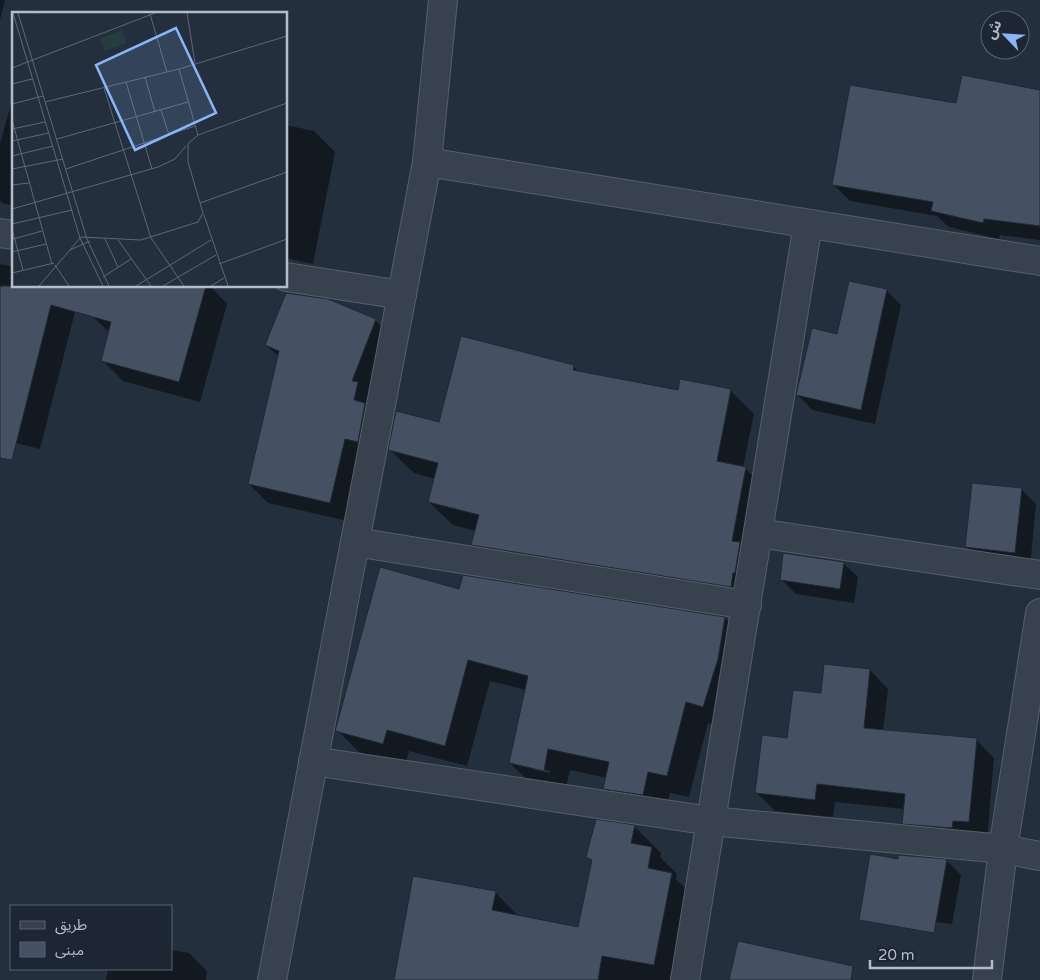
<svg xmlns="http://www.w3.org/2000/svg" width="1040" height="980" viewBox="0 0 1040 980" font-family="'Varela Round','Noto Sans Arabic',sans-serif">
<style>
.shadow{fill:#0007;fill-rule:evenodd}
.building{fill:#455162;stroke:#1f2835}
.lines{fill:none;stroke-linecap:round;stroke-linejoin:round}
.minor-casing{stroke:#565f6c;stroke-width:30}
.minor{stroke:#38414e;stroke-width:28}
.inset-road{fill:none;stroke:#5e6776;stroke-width:1}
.view{fill:#8ab4f8;fill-opacity:0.15;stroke:#8ab4f8;stroke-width:2.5}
.inset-edge{fill:none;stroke:#b4bcc9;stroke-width:2.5}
</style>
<rect width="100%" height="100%" fill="#242f3e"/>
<g class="shadow">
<polygon points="0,0 5,0 0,20"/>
<polygon points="36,10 50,14 35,14"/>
<polygon points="14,93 14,206 2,203 0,201 0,144"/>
<polygon points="957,104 1040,111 1040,240 1000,235 999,239 949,227 937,216 850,201 833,184"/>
<polygon points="286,125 314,131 335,152 313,264 286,258"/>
<polygon points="0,264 14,267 14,286 78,300 40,449 0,439"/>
<polygon points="100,286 210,286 227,304 200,402 123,381 102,360 110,333 92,316"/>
<polygon points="886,290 901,305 875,424 812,410 798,395 838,335"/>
<polygon points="375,320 394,338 348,521 268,503 249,484 279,357 266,345"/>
<polygon points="573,366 579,372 679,391 730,390 754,414 743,467 745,468 769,492 759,596 496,568 472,544 476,531 453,525 429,502 435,479 414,473 390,450 440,423"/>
<polygon points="973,484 1022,490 1036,504 1030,567 981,562 966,547"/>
<polygon points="843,563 858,577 854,603 796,594 781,579"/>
<path d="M460,590L725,618L746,640L724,728L708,723L689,797L670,793L664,816L626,810L604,789L607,778L570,770L565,792L532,785L510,763L526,690L490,681L467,766L409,751L405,765L359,752L337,730ZM534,767L550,771V773L534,770Z"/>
<polygon points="870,670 888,689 883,731 976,740 994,758 987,840 921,841 903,823 904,809 835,802 833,817 775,811 756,792 789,739 822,694"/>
<polygon points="596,821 635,827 661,853 660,857 677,874 676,879 698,901 682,980 395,980 495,892 519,917 579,929 593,861 588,856"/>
<polygon points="899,860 946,860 961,875 952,924 878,915"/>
<polygon points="171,950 189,953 207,971 206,980 106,980 108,969 171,969"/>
</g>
<g class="building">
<polygon points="962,75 1040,90 1040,226 984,219 983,223 931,211 933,202 832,185 850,85 956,103"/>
<polygon points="849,281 887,289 861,410 796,395 812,328 837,334"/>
<polygon points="0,286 206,286 179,382 101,361 111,322 51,305 12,460 0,458"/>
<polygon points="286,293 328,299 376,319 352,381 358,382 354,400 365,403 358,442 345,439 330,503 248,484 279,351 265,345"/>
<polygon points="461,336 574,365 573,370 678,390 680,379 731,389 717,461 746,467 732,541 740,542 735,573 733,573 731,587 471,545 479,515 428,502 438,463 388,450 396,411 439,422"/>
<polygon points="972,483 1022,488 1015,553 965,547"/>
<polygon points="783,553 844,562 840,589 780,580"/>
<polygon points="380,567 459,589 463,575 725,617 718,659 703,707 686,702 667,776 648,772 643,795 603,789 609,762 548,749 544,771 509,763 528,676 468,660 445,746 387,730 383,744 335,731"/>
<polygon points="824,664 870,669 864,728 977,738 969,822 953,821 952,828 902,824 905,794 817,784 815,800 755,793 762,735 787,738 793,690 821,693"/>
<polygon points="596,819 635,825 631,843 652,847 648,868 672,873 654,965 602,956 598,980 394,980 413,876 496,891 492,910 578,927 592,860 586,857"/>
<polygon points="870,854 898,859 898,855 947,859 934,933 859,920"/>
<polygon points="738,941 853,966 851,980 729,980"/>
</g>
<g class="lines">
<g class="minor-casing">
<g id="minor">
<polyline points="427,162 1040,261"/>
<polyline points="0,233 14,235"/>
<polyline points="286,277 402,295"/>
<polyline points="758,533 1040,575"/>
<polyline points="355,542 747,605"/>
<polyline points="313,761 711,821 1003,849 1040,856"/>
<polyline points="272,980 427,162 443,0"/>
<polyline points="685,980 808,224"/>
<polyline points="987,980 1003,849 1040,613"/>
</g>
</g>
<use href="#minor" class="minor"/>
</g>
<g transform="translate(12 12)">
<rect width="275" height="275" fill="#242f3e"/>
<path d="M110,18L115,31L93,39L88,27Z" fill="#263c3f"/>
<path class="inset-road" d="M1,1L68,226L91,274M6,1L75,227L97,274M175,1L183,51M138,2L155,60M0,56L143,1M167,57L186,123M133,65L143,100M114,70L140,157M0,72L20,67M92,76L139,226L172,274M33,90L167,57L275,24M0,92L31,84M149,98L157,123M0,108L40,252M0,117L33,110M45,127L176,90M0,129L37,121M0,144L41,134M0,157L51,147M54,157L183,114M0,173L17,171M188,191L275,160M0,197L146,155L163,147L174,134M192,203L216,274M0,212L60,198M0,217L11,258M1,227L30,219M93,227L106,255M106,228L139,274M58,238L78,229M0,240L34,232M207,252L275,227M43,253L57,274M0,261L42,251M91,265L119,247M27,274L69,225L129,228L186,210L191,201L176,150V132L186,123L275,91M124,274L199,228M151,274L204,243M199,274L212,266"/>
<path class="view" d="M164,16L204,101L123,138L84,53Z"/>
<rect width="275" height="275" class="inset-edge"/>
</g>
<rect x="10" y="905" width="162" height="65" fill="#1d2633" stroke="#59626f"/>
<rect x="20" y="921" width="25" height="8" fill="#38414e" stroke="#59626f"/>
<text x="55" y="930" font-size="15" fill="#b4bcc9">طريق</text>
<rect x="20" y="942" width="25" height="15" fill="#455162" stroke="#59626f"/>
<text x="55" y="955" font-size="15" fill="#b4bcc9">مبنى</text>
<g transform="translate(1005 35) rotate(295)"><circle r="24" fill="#1d2633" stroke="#59626f"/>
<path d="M0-4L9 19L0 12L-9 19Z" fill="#8ab4f8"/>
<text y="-8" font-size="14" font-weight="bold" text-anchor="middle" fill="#b4bcc9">ش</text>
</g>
<path d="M870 960v8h122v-8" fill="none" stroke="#b4bcc9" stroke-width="2.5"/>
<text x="878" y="960" font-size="15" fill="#b4bcc9" stroke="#1d2633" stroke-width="4" paint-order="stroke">20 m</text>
</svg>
